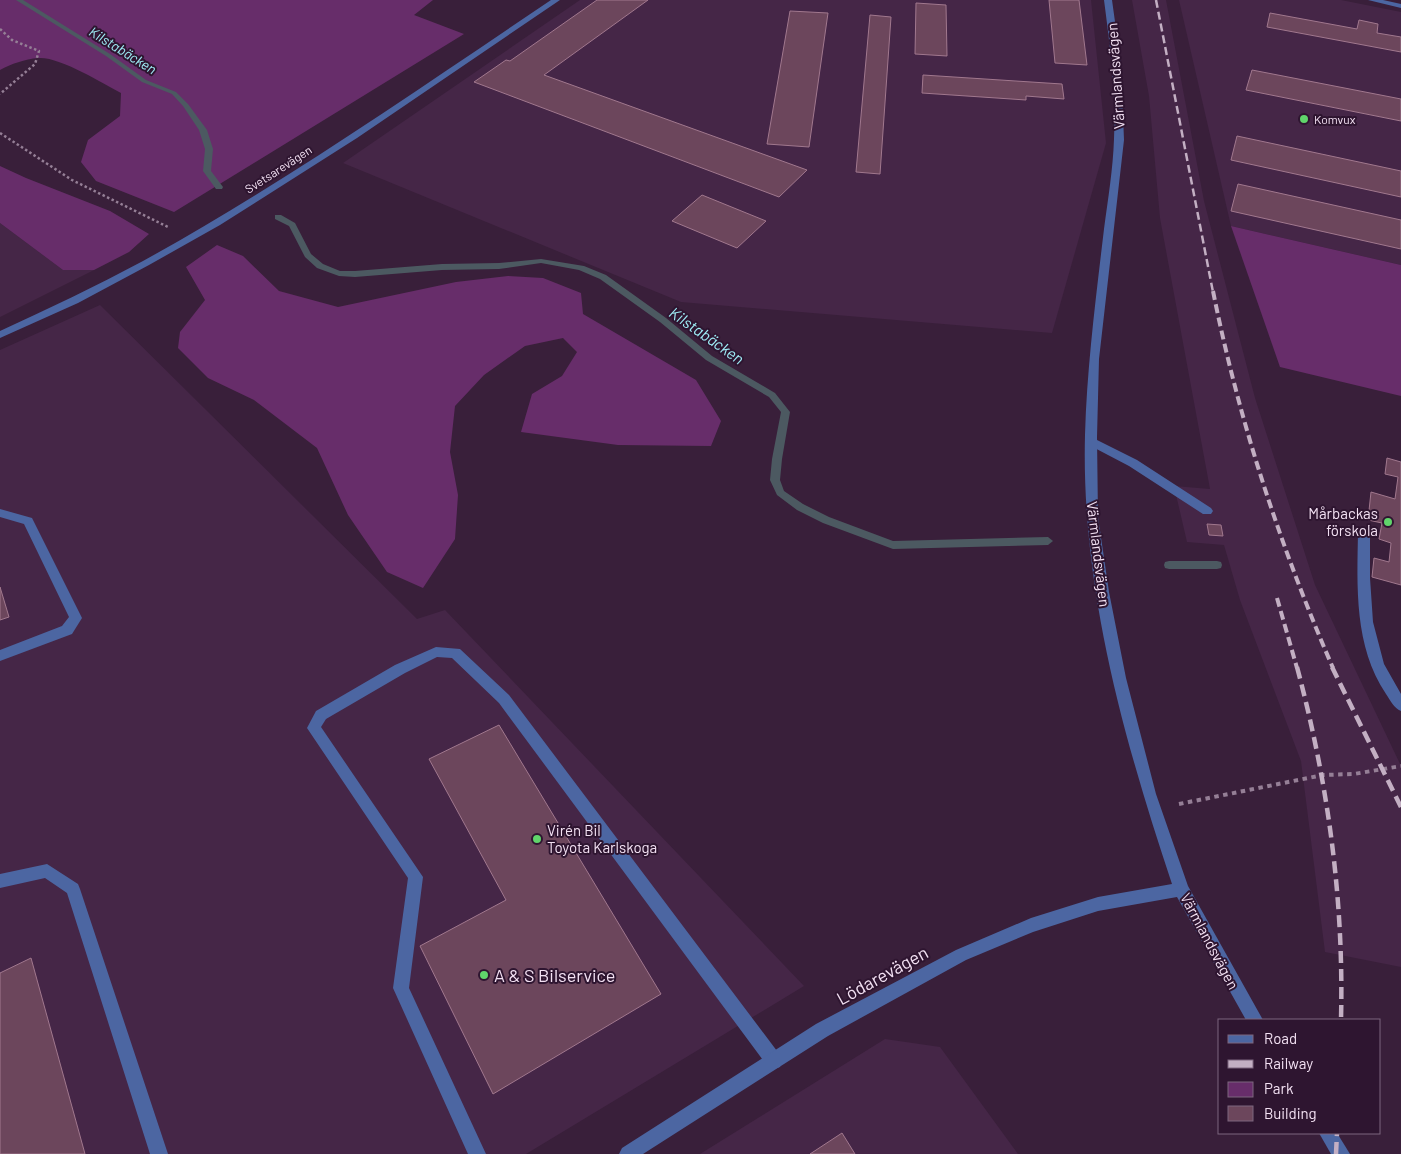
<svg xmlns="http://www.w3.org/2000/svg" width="1401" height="1154" viewBox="0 0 1401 1154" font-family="Barlow,sans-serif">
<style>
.built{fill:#452647}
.green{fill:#672d6a}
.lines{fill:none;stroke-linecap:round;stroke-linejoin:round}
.stream{fill:#4c5961;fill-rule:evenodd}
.building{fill:#6c465c;stroke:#a1788e}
.path-far1{stroke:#957f96;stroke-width:2.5;stroke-dasharray:2.5 2.5;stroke-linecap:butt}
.path{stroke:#957f96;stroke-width:4;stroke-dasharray:4.5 4.5;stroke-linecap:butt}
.service{fill:#4c66a2;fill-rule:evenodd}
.minor{fill:#4c66a2;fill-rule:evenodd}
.tertiary{fill:#4c66a2;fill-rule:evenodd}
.rail-far2{stroke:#c3afc3;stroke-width:2.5;stroke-dasharray:8 4;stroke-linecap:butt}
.rail-far1{stroke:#c3afc3;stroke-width:4;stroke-dasharray:9 4.5;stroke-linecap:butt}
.rail{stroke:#c3afc3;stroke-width:4.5;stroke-dasharray:12 6;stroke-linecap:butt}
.poi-dot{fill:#60d56b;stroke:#2e1530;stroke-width:2}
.labels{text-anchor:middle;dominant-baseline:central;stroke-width:4;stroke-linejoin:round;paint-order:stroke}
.far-poi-label{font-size:12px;fill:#f3e1f3;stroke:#2e1530;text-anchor:start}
.far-street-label{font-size:12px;fill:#f3e1f3;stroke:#2e1530}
.far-water-label{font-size:14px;font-style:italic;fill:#9fedf6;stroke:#2e1530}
.street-label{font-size:15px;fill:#f3e1f3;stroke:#2e1530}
.poi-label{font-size:15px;fill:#f3e1f3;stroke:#2e1530;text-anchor:end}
.water-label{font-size:16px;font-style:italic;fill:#9fedf6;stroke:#2e1530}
.near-poi-label{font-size:18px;fill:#f3e1f3;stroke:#2e1530;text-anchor:start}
.near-street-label{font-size:18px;fill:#f3e1f3;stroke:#2e1530}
</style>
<rect width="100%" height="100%" fill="#391f3a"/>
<g class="built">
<polygon points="580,0 1091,0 1106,143 1052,333 681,302 343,163"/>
<polygon points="1132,0 1166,0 1204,201 1255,398 1315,585 1401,766 1401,967 1325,952 1301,761 1240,600 1224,545 1187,542 1174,486 1210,489 1160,218 1149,96"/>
<polygon points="1179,0 1341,0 1401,12 1401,265 1231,226"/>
<polygon points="0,223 63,270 94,270 0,317"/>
<polygon points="100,305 417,619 445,610 804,986 526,1154 0,1154 0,350"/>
<polygon points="885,1039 940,1047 1018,1154 700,1154"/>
</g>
<g class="green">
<path d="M0,0H433L414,15L464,34L174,212L96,181L81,162L88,140L120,116L121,93C102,83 59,56 38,58C25,59 11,64 0,70Z"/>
<polygon points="0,166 26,178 110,211 149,234 129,252 94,270 63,270 0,223"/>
<polygon points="1231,226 1401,265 1401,396 1280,367"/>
<polygon points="217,245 243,256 279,291 338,307 456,282 508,276 543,278 581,293 583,314 696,380 721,421 711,446 618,445 521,432 532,394 562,376 577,352 563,338 525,346 484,375 455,406 450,452 458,495 455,539 423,588 387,572 348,515 317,448 254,400 208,378 178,348 180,332 205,300 186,267"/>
</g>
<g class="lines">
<g class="stream">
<polygon points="16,0 23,0 110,54 146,80 176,92 188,104 207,130 213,149 211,171 223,187 222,189 216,189 203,171 205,149 199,130 183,106 172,94 142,82 106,56"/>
<polygon points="275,215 281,215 295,223 311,254 323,264 340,271 355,271 442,264 499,263 541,259 584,266 606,275 666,318 712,356 775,393 790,412 782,459 780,480 784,491 803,504 829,517 893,541 1048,537 1053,541 1048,545 893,549 823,523 797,510 777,495 770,480 772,459 781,412 769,397 706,360 660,322 600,279 579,270 541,263 499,269 442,270 355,277 339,276 317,268 305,257 289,226 275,219"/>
<polygon points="1169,561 1217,561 1221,562 1222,565 1221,568 1217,569 1169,569 1165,568 1164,565 1165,562"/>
</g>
</g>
<g class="building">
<polygon points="597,0 648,0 544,75 807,170 779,197 474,82 506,60 510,61"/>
<polygon points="1049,0 1079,0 1087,65 1055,63"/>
<polygon points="916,3 946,5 947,56 915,54"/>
<polygon points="790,11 828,13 809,147 767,144"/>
<polygon points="1270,13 1357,29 1359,20 1378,24 1377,33 1401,37 1401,52 1267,27"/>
<polygon points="870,15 891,17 880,174 856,172"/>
<polygon points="1252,70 1401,99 1401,121 1246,90"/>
<polygon points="923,75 1062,84 1064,99 1026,96 1026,100 922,93"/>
<polygon points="1237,136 1401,171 1401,197 1231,160"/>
<polygon points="1238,184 1401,220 1401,249 1231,211"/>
<polygon points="702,195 766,221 737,248 672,221"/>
<polygon points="1387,458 1401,462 1401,585 1372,577 1374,558 1389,562 1391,543 1379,539 1382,523 1368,520 1371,492 1395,499 1398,477 1385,474"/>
<polygon points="1207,524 1221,525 1223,536 1209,535"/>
<polygon points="0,587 9,617 0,620"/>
<polygon points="499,725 661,994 493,1094 420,946 506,900 429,759"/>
<polygon points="31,958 85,1154 0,1154 0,973"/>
<polygon points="842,1133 855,1154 810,1154"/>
</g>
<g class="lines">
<g class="path-far1">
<polyline points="0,29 12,40 39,51 35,64 0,94"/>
<polyline points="0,133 72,180 168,227"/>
</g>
<polyline class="path" points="1179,804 1323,775 1354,774 1401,766"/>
<g class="service">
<polygon points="1091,437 1137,460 1211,508 1213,511 1211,514 1203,514 1129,466 1087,444 1085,441"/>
<polygon points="0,509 32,518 82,618 72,634 0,661 0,650 62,626 69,617 24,524 0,517"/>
<path d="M1364,527L1368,529L1370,532V578L1373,622L1384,664L1401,694V711C1394,708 1390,700 1386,694C1354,646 1357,587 1358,532L1360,529Z"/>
<polygon points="436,647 460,649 509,695 780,1055 782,1061 780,1067 774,1069 768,1067 499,703 452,658 437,657 405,673 326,719 321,727 423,877 409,988 486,1154 468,1154 393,988 408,878 307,728 316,711 395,665"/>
<polygon points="47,864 78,884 80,889 168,1154 150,1154 67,893 45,878 0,888 0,874"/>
</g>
<g class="minor">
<path d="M1104,0H1112L1121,65L1124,140L1099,359L1097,437L1098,517L1109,592L1126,678L1156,794L1188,886L1263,1020H1246L1177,897L1098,911L1033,932L966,960L828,1036L643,1154H619L622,1148L816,1024L956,950L1031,918L1098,897L1172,884C1124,740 1081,588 1085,435C1087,366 1096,297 1104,229C1108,199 1113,169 1114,139C1116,92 1110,46 1104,0Z"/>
<polygon points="1368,0 1383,0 1401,4 1401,8"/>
<polygon points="1319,1133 1337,1133 1350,1154 1331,1154"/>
</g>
<path class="tertiary" d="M551,0H560L357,138L220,225L149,265L78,303L0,338V331C48,309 96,286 143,261C284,183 417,90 551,0Z"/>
<polyline class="rail-far2" points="1156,0 1213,292"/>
<g class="rail-far1">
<path d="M1213,291C1239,421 1280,546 1333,668"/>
<polyline points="1277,598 1297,668"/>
</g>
<g class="rail">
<path d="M1297,667C1328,783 1344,899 1341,1020"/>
<polyline points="1332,667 1401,807"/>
<polyline points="1336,1154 1337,1133"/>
</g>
</g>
<g class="poi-dot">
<circle cx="1304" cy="119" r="5"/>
<circle cx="1388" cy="522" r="5"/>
<circle cx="537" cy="839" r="5"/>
<circle cx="484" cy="975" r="5"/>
</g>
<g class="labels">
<g class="far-poi-label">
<text x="1314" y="119">Komvux</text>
</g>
<g class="far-street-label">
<text transform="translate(278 169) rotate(-33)">Svetsarevägen</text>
</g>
<g class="far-water-label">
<text transform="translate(123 50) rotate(32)">Kilstabäcken</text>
</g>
<g class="street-label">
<text transform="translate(1115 76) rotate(-94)">Värmlandsvägen</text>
<text transform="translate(1099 554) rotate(83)">Värmlandsvägen</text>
<text transform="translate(1210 941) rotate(62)">Värmlandsvägen</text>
</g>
<g class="poi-label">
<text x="1378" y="513">Mårbackas<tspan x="1378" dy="17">förskola</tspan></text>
<text x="547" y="830" text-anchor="start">Virén Bil<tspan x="547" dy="17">Toyota Karlskoga</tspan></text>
</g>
<g class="water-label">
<text transform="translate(707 335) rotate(35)">Kilstabäcken</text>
</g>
<g class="near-poi-label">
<text x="494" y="975">A &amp; S Bilservice</text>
</g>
<g class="near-street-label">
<text transform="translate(882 975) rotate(-29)">Lödarevägen</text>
</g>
</g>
<rect x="1218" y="1019" width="162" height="115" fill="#2e1530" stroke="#7d677e"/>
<rect x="1228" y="1035" width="25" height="8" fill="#4c66a2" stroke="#7d677e"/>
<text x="1264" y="1044" font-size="15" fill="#f3e1f3">Road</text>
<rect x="1228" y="1060" width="25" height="8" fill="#c3afc3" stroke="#7d677e"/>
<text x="1264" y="1069" font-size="15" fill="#f3e1f3">Railway</text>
<rect x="1228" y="1082" width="25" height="15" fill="#672d6a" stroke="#7d677e"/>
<text x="1264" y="1094" font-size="15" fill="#f3e1f3">Park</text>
<rect x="1228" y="1106" width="25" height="15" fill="#6c465c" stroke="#7d677e"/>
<text x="1264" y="1119" font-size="15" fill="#f3e1f3">Building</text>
</svg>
